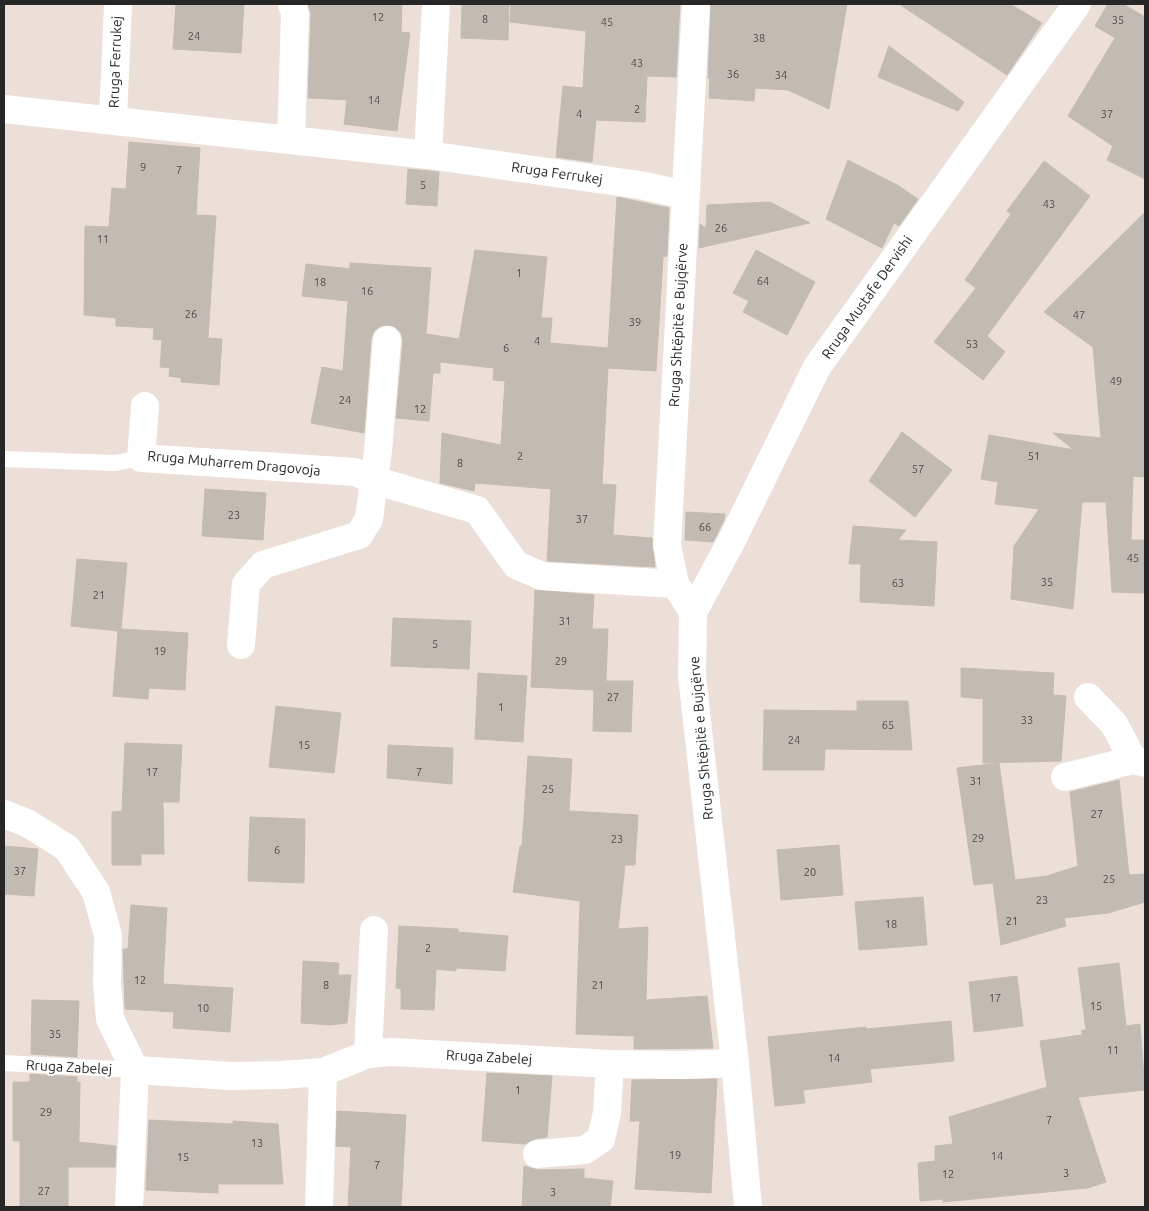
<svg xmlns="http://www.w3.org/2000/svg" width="1149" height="1211" viewBox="0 0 1149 1211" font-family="Ubuntu,sans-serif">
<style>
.building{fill:#c2bbb3;stroke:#c6bbb1}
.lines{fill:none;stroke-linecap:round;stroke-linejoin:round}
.lane{stroke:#fff;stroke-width:16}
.street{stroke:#fff;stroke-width:28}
.labels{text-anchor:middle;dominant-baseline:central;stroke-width:4;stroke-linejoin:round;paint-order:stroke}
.number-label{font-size:11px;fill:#4e4c4a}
.street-label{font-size:14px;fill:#272727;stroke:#fff}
</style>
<rect width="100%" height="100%" fill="#ebdfd7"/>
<g class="building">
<polygon points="176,4 244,4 241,53 173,49"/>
<polygon points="308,4 402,4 401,32 410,33 397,131 344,124 347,100 308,98 311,14"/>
<polygon points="462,4 509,4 508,40 461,38"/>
<polygon points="511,4 680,4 676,77 647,76 645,122 596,120 592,162 556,157 563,86 583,88 586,31 510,22"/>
<polygon points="711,4 847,4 829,109 788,90 755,88 754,101 709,98 710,78 708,78"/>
<polygon points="899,4 1010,4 1042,23 1007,75"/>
<polygon points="1108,4 1123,4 1145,17 1145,179 1107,160 1113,146 1068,116 1115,38 1095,26"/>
<polygon points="889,46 964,102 958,111 878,77"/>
<polygon points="129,142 200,148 196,215 216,216 208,338 222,339 219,385 181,382 181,378 169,376 170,368 160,367 162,340 153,339 154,328 116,326 116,318 84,315 85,226 109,227 112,188 126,189"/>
<polygon points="848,160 899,186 918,199 899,226 894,223 882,248 826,219"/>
<polygon points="1044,161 1090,196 987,336 1005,352 983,380 934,342 976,288 965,280 1011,214 1007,211"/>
<polygon points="408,169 439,172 437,206 406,204"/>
<polygon points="617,197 669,208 667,256 663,257 656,371 608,368 602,484 616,485 613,535 652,538 655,567 547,561 551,489 475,483 474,491 440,483 442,433 501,445 505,381 493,380 494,368 440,362 440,373 433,373 429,421 396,418 403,341 401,333 395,327 389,325 381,326 374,331 371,339 364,433 311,423 322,367 343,371 348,301 302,296 306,264 350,269 350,263 431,268 426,334 459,339 475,250 547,257 541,318 552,318 550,343 608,348"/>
<polygon points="770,202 810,223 699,248 700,224 706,228 707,205"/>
<polygon points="1145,212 1145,477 1133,476 1131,540 1145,540 1145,593 1112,592 1106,502 1082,502 1073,609 1011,599 1014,546 1039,509 995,504 998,482 981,479 989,435 1074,450 1053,433 1101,438 1093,347 1044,312"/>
<polygon points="756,250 815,282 787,335 743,312 749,301 733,293"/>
<polygon points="902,432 952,470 915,517 869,481"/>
<polygon points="205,489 266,493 263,540 202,536"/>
<polygon points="686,512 725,514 724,520 713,542 685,540"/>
<polygon points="853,526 906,530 898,540 937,542 934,606 860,602 861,564 849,564"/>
<polygon points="77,559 127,563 121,629 188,633 185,690 149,688 148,699 113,696 118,631 71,626"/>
<polygon points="535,590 594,595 592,629 608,629 606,681 633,681 631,732 593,731 594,690 531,687"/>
<polygon points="393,618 471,621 469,669 391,666"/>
<polygon points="961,668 1054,673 1053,695 1066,696 1061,761 983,763 983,699 961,697"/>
<polygon points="478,673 527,676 523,742 475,739"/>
<polygon points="857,701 908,701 912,750 825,749 824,770 763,770 764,710 857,711"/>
<polygon points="276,706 341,713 334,773 269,767"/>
<polygon points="125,743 182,745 179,802 163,802 164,854 141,854 141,865 112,865 112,812 122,811"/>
<polygon points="388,745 453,748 452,784 387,778"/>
<polygon points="528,756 572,759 569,811 638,815 635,865 625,865 618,929 648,927 646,1000 707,996 713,1048 634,1049 634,1036 576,1034 580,901 513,892 520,846 522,846"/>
<polygon points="999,763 1015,880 1047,876 1078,866 1070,792 1119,780 1129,875 1145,874 1145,902 1108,913 1064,918 1066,926 1001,945 993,883 974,885 957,768"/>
<polygon points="250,817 305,819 304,883 248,881"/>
<polygon points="839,845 843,895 781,900 777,850"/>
<polygon points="4,846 38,849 34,896 4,894"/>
<polygon points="923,897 927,945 859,950 855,902"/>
<polygon points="131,905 167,908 163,984 233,988 230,1032 173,1028 174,1012 125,1009 123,949 128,949"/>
<polygon points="399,926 458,929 458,932 508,936 505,971 456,968 456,971 436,969 434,1010 401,1009 401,989 396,988"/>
<polygon points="303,961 339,963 338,975 351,975 347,1023 330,1025 301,1023"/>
<polygon points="1119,963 1126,1026 1140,1024 1145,1090 1078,1097 1106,1182 1088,1188 943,1202 943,1199 920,1201 918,1163 935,1161 935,1146 953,1144 949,1117 1047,1087 1040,1041 1082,1035 1082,1030 1086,1030 1078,968"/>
<polygon points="1017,976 1023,1026 974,1032 969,982"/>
<polygon points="32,1000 79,1001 77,1057 31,1054"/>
<polygon points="951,1021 954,1061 870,1069 872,1082 803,1090 805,1103 775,1106 768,1037 866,1027 866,1029"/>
<polygon points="487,1073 552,1076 547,1137 535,1139 525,1144 482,1141"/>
<polygon points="30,1074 77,1077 77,1082 80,1082 79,1142 116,1146 115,1167 68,1167 68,1207 20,1207 20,1141 13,1141 13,1082 30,1082"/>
<polygon points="717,1079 711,1193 635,1189 640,1121 630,1121 632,1080"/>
<polygon points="337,1111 406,1115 401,1207 348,1207 351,1147 336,1146"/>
<polygon points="149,1120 233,1124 233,1121 278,1124 283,1184 218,1184 218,1193 146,1190"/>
<polygon points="524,1166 538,1170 584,1169 584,1178 613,1181 610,1207 522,1207"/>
</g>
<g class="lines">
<g class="lane">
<polyline points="4,459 115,463 141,458"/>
<polyline points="4,1063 135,1070"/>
</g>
<g class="street">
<polyline points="696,4 667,546 675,584 693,612 692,676 735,1063 748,1207"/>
<polyline points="4,109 428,155 640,185 685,195"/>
<polyline points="113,120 118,4"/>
<polyline points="291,140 295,14 292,4"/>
<polyline points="428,155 436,4"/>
<polyline points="145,406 141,458 355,472 373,480 477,510 516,565 542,576 675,584"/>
<polyline points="693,612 731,542 817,367 1077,4"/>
<polyline points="241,645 246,584 263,565 359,535 369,519 378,451 387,340"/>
<polyline points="1088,697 1114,724 1133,760"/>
<polyline points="1065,777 1133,760 1145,763"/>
<polyline points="4,814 27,823 67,848 96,892 108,935 107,984 110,1019 135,1070 129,1207"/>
<polyline points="368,1054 374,930"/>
<polyline points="135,1070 231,1076 281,1075 323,1072 368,1054 392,1052 610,1064 684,1065 735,1063"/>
<polyline points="537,1154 585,1150 601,1139 607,1113 610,1064"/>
<polyline points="319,1207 323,1072"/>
</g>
</g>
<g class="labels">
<g class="number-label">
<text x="378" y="17">12</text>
<text x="485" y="19">8</text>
<text x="1118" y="20">35</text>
<text x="607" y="22">45</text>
<text x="194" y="36">24</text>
<text x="759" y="38">38</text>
<text x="637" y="63">43</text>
<text x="733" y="74">36</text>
<text x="781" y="75">34</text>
<text x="374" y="100">14</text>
<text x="637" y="109">2</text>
<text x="579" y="114">4</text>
<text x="1107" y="114">37</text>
<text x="143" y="167">9</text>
<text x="179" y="170">7</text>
<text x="423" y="185">5</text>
<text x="1049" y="204">43</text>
<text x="721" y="228">26</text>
<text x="103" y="239">11</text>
<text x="519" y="273">1</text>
<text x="763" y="281">64</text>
<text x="320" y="282">18</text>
<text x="367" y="291">16</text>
<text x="191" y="314">26</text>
<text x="1079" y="315">47</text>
<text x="635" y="322">39</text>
<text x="537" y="341">4</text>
<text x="972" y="344">53</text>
<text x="506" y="348">6</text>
<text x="1116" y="381">49</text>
<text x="345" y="400">24</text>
<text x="420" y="409">12</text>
<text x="520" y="456">2</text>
<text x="1034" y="456">51</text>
<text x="460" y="463">8</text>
<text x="918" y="469">57</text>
<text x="234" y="515">23</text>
<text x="582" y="519">37</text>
<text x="705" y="527">66</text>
<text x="1133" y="558">45</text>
<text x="1047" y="582">35</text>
<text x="898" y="583">63</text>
<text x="99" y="595">21</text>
<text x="565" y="621">31</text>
<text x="435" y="644">5</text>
<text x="160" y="651">19</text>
<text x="561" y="661">29</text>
<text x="613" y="697">27</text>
<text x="501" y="707">1</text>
<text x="1027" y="720">33</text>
<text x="888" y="725">65</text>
<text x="794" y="740">24</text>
<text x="304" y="745">15</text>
<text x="152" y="772">17</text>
<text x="419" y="772">7</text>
<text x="976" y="781">31</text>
<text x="548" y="789">25</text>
<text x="1097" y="814">27</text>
<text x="978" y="838">29</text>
<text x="617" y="839">23</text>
<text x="277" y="850">6</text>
<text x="20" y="871">37</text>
<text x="810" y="872">20</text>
<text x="1109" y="879">25</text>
<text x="1042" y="900">23</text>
<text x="1012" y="921">21</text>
<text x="891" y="924">18</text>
<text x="428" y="948">2</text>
<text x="140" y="980">12</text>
<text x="326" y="985">8</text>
<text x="598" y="985">21</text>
<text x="995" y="998">17</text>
<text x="1096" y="1006">15</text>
<text x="203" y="1008">10</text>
<text x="55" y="1034">35</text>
<text x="1113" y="1050">11</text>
<text x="834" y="1058">14</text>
<text x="518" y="1090">1</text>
<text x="46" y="1112">29</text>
<text x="1049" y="1120">7</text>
<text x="257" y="1143">13</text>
<text x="675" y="1155">19</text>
<text x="997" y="1156">14</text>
<text x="183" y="1157">15</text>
<text x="377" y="1165">7</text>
<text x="1066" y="1173">3</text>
<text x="948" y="1174">12</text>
<text x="44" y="1191">27</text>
<text x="553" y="1192">3</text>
</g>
<g class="street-label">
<text transform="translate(115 62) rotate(-88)">Rruga Ferrukej</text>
<text transform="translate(557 173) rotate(8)">Rruga Ferrukej</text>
<text transform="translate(867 297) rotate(-55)">Rruga Mustafe Dervishi</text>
<text transform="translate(678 325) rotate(-87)">Rruga Shtëpitë e Bujqërve</text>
<text transform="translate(234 463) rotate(5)">Rruga Muharrem Dragovoja</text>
<text transform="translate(701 738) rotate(-95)">Rruga Shtëpitë e Bujqërve</text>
<text transform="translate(489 1057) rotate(3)">Rruga Zabelej</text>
<text transform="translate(69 1067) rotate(3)">Rruga Zabelej</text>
</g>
</g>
<rect width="1149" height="1211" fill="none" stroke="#272727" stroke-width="10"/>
</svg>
